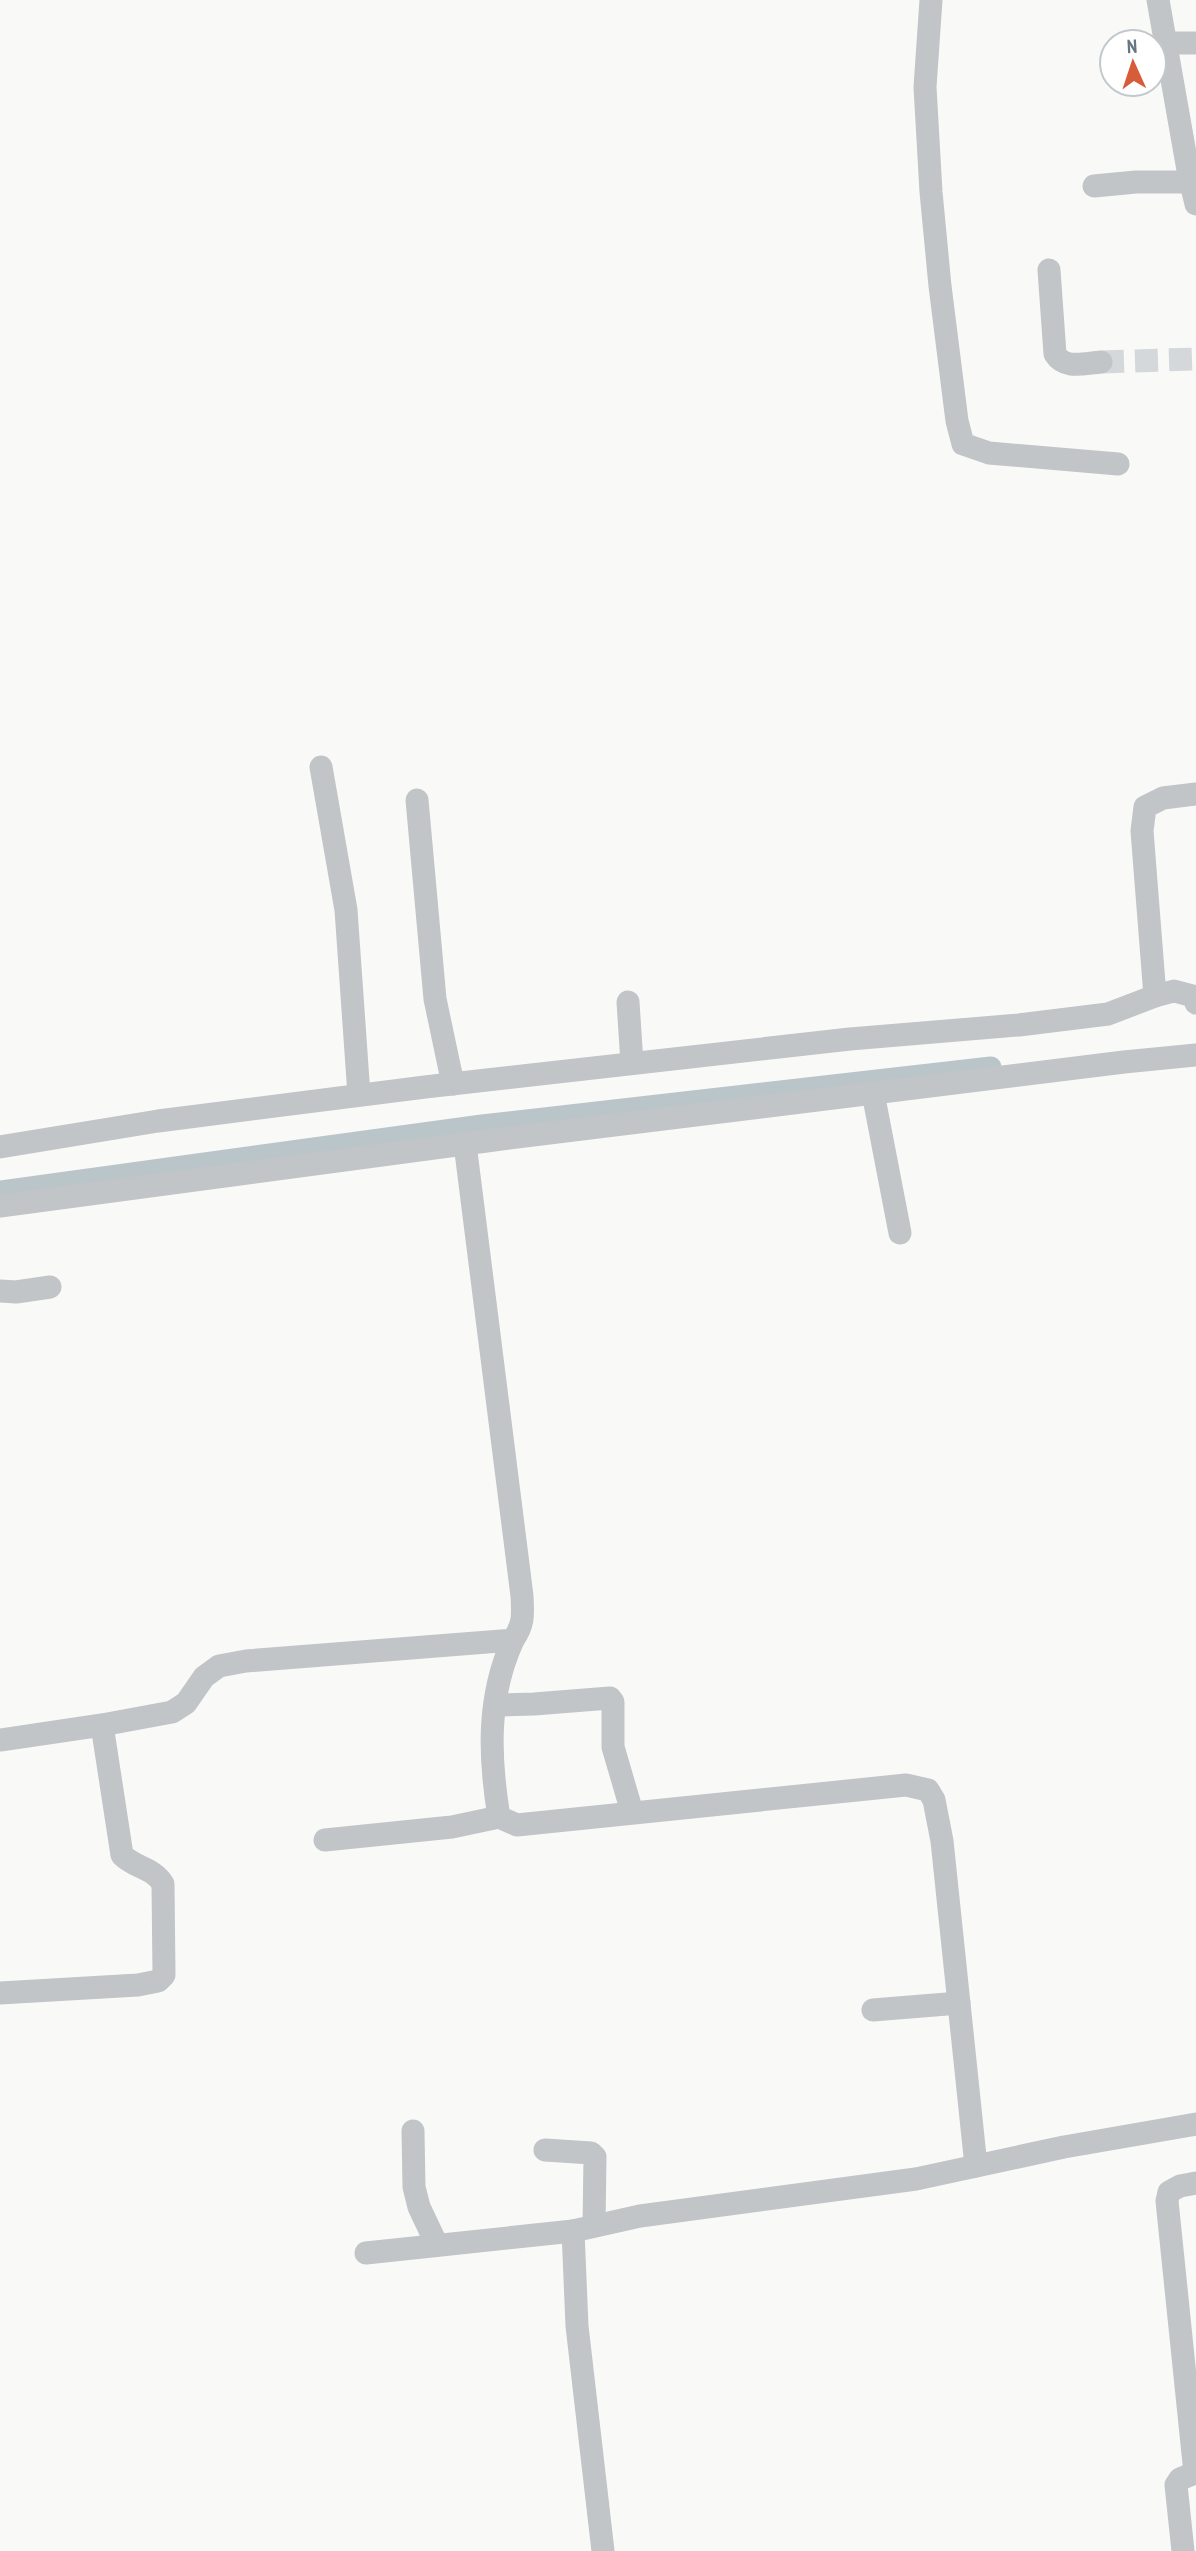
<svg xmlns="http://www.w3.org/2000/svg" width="1196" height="2551" viewBox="0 0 1196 2551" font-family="'PT Sans Narrow',sans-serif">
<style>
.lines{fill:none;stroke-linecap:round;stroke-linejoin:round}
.canal{stroke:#bac5c9;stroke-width:21}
.minor-tunnel{stroke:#d4d8da;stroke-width:23;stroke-dasharray:23 11;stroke-linecap:butt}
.minor{stroke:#c1c5c8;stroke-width:23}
</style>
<rect width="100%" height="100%" fill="#f9f9f8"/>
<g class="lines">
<polyline class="canal" points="0,1191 482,1125 991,1067"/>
<polyline class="minor-tunnel" points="1101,362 1196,359"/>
<g class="minor">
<polyline points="931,0 925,87 931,192 940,286 957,421 963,444 989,453 1118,464"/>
<polyline points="1158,0 1188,170 1196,204"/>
<polyline points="1167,43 1196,43"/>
<polyline points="1094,186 1136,182 1191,182"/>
<path d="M1049,270L1055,354C1065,370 1085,363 1101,362"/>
<polyline points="321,767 346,910 359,1095"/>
<polyline points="417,800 435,999 453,1084"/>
<polyline points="1155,996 1174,991 1193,996 1196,1003"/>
<polyline points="628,1002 632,1063"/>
<polyline points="873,1093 900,1233"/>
<polyline points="0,1147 158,1121 425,1087 850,1039 1019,1025 1108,1014 1155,996 1142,831 1145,807 1163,798 1196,794"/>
<polyline points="0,1206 494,1140 1124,1062 1196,1055"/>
<polyline points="0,1291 16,1292 50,1287"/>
<path d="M513,1640C487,1697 489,1756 499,1817L517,1825L906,1785L928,1790L934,1800L942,1841L976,2166"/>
<polyline points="496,1705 534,1704 610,1698 613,1702 613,1747 632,1812"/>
<path d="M0,1740L102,1725L172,1712L186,1703L204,1677L219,1666L246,1661L513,1640C524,1624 523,1615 522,1596L465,1144"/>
<polyline points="325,1840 452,1827 499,1817"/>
<path d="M0,1993L138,1985L158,1981L164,1975L163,1884C154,1868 135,1868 122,1855L102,1725"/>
<polyline points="873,2010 959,2003"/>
<polyline points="413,2131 414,2187 419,2207 437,2245"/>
<polyline points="545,2150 591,2153 595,2157 594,2226"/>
<polyline points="573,2231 577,2326 603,2551"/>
<polyline points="366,2253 573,2231 640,2216 916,2179 1064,2147 1196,2124"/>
<polyline points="1183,2551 1176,2485 1180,2479 1195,2473 1167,2201 1169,2192 1180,2186 1196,2183"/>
</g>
</g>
<g transform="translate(1133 63) rotate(357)"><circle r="33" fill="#ffffff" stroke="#c2c8cc" stroke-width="2"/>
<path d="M0-5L12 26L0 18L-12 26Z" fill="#d75c3a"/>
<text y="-10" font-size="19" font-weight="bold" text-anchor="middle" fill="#667580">N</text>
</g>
</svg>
